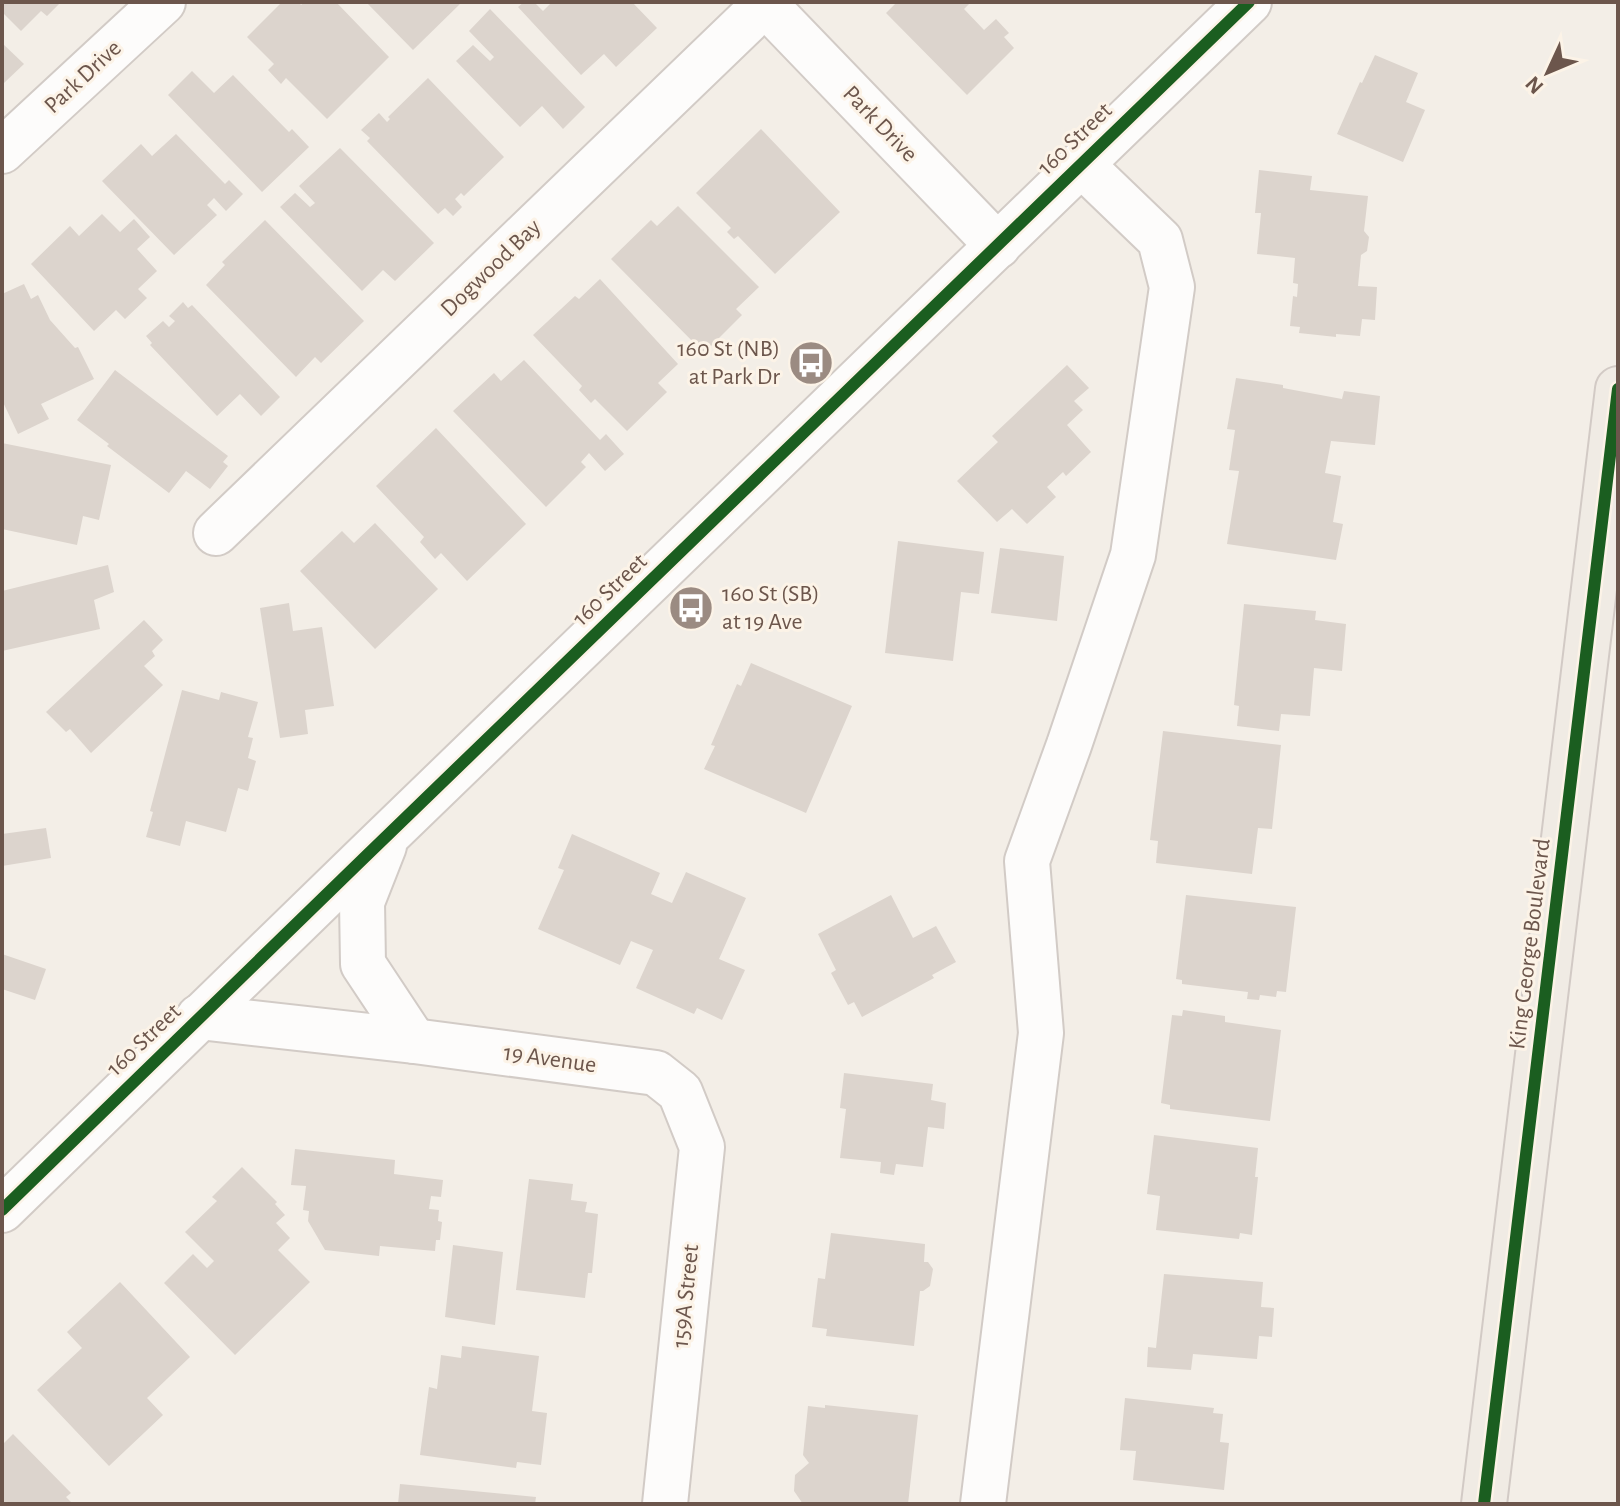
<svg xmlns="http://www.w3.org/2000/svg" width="1620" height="1506" viewBox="0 0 1620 1506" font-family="'Alegreya Sans',sans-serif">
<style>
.building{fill:#dcd4cd}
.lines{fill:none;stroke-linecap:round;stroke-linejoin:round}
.minor-casing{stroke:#d2cbc6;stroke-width:48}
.major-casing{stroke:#d2cac5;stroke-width:48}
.minor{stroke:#fdfcfb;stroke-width:44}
.major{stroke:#f0ebe4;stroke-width:44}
.cycleway-casing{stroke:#fcf3e7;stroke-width:17}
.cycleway{stroke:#1b5e20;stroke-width:12}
.labels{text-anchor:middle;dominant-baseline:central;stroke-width:6;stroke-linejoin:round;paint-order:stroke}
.street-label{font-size:24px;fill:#6c564c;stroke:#fcf3e7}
.poi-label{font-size:24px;fill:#6c564c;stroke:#fcf3e7;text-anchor:end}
</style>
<rect width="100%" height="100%" fill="#f3eee7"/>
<g class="building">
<polygon points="2,2 61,2 47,16 41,11 21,31 2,12"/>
<polygon points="282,2 299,2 301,5 304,2 336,2 389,57 327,119 286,78 281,84 268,70 274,64 247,37"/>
<polygon points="366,2 462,2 413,50"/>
<polygon points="524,2 534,2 543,11 552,2 632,2 657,28 616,67 604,54 581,75 518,7"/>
<polygon points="897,2 971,2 964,9 984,30 996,19 1009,33 1004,37 1014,48 967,95 886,13"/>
<polygon points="490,9 585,107 563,129 542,106 520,127 456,61 473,45 490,61 494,57 469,31"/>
<polygon points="2,43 24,64 4,83 2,81"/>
<polygon points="1375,55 1418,73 1406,102 1425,110 1403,162 1337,134 1360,82 1362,83"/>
<polygon points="192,71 214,93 233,75 289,132 292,129 309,147 262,192 168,95"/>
<polygon points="428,78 504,157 464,196 461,193 455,199 462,207 453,216 445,208 438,214 367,141 370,138 361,130 379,113 387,122 390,119 388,117"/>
<polygon points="761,129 840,212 775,274 738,236 734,239 727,232 731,228 696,193"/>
<polygon points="176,134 225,184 229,180 243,194 226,211 214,198 207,205 217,215 174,255 102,181 141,144 152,156"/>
<polygon points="340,148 434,243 395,281 383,270 362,291 280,207 295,193 310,207 315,203 299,186"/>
<polygon points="1259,170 1312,176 1310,190 1368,196 1364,231 1369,237 1367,251 1361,255 1358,286 1377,287 1375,320 1362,319 1360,336 1336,334 1336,337 1299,333 1300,327 1290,326 1293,296 1297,297 1298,284 1293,283 1295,258 1257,254 1261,213 1255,213"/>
<polygon points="678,206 759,287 736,309 742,315 704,353 611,259 651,220 657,226"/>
<polygon points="102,214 120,232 134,219 150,237 137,249 157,271 138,289 147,298 125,319 116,310 94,331 31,264 70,226 79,236"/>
<polygon points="265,220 364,321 321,363 315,357 296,377 206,285 225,265 222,262"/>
<polygon points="600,279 678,364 658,383 667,392 627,431 595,399 591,403 579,390 582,386 533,335 575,296 579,299"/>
<polygon points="24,284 31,299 38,295 50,320 75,348 78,347 94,379 41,404 49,419 18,434 2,400 2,294"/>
<polygon points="183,302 188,308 192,305 280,397 261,416 240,394 217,416 150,345 152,343 146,336 163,321 169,327 175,321 169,316"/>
<polygon points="524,360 600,440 606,434 624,454 605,471 589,453 581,462 586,467 546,507 453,411 494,373 501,381"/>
<polygon points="1067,365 1089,388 1074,401 1083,410 1067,425 1091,452 1066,476 1063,472 1047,487 1056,497 1027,524 1012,509 997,522 957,481 998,442 992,436"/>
<polygon points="115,370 228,456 223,462 228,466 210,489 186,471 169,493 107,446 109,444 77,420"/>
<polygon points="1236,378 1283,385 1283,388 1342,399 1344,391 1380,396 1375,445 1331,441 1325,473 1341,476 1333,522 1343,524 1336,560 1227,544 1239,471 1229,470 1235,430 1227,429"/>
<polygon points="436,428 526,524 467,581 441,553 435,559 420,542 424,537 376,486"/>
<polygon points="2,443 111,465 99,520 83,516 77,545 2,529"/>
<polygon points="375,523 438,589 375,649 300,571 342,531 354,543"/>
<polygon points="898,541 984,552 979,594 961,592 953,661 885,653"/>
<polygon points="1000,548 1064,556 1057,621 991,613"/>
<polygon points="108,565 114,592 94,600 100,629 2,651 2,591"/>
<polygon points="289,603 293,631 322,627 334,706 305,710 308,734 280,738 260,608"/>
<polygon points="1244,604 1316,611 1315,620 1346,624 1342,671 1314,668 1310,716 1281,714 1279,731 1237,726 1239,706 1234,705"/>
<polygon points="144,620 163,640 152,651 155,656 144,666 163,685 91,753 70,729 66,732 46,712"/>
<polygon points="751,663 852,706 806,813 704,769 715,746 711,745 737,684 741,686"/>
<polygon points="182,690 219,700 221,692 258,702 248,737 253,738 248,758 256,761 248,791 238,788 226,832 186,821 180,846 146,837 153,812 150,811"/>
<polygon points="1163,731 1281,745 1272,829 1258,828 1252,874 1156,863 1158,841 1150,840"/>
<polygon points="46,828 51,858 2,866 2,834"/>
<polygon points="572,834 660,873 651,894 672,903 686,872 746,898 719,959 745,970 722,1020 697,1008 694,1014 636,988 653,950 631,941 620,965 538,929 564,870 558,868"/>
<polygon points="891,895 913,938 936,926 956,962 932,975 934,978 862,1017 854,1002 848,1005 831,973 836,970 818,934"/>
<polygon points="1186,895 1296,907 1286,992 1277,991 1276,997 1260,995 1259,1000 1247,999 1248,992 1182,984 1182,980 1176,979"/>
<polygon points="2,954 46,969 35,1000 2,989"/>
<polygon points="1183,1010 1225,1016 1225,1022 1281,1030 1270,1121 1170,1109 1170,1105 1161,1103 1172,1015 1182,1016"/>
<polygon points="844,1073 933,1084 931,1100 946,1103 944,1129 928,1127 923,1167 896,1164 894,1175 880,1173 881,1162 840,1158 846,1109 840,1108"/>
<polygon points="1154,1135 1258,1148 1255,1177 1258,1177 1252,1235 1240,1233 1239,1239 1156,1230 1160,1196 1147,1194"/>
<polygon points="295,1149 395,1160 394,1174 443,1180 441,1197 431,1196 429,1209 439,1210 438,1221 442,1222 440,1240 436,1240 435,1251 380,1246 379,1256 325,1250 308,1221 309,1211 303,1210 306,1186 291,1185"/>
<polygon points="242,1167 277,1202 275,1204 285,1215 276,1223 290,1238 278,1250 310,1282 235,1355 164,1283 193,1254 207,1268 214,1261 185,1232 217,1201 212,1197"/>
<polygon points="529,1179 573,1184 571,1200 587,1202 585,1212 598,1214 592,1273 588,1273 585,1298 516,1290"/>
<polygon points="831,1233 925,1244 924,1262 928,1262 933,1269 930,1286 923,1291 920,1291 914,1346 826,1336 827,1329 812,1327 818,1278 825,1279"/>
<polygon points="453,1245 503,1252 495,1325 445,1317"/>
<polygon points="1164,1274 1263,1282 1261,1307 1274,1308 1272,1337 1259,1336 1257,1359 1193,1354 1191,1370 1147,1367 1148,1347 1156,1348"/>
<polygon points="120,1282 190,1357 147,1398 163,1415 109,1466 37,1390 82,1348 67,1332"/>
<polygon points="462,1346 539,1356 532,1411 547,1413 541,1465 517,1462 516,1468 420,1455 429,1387 437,1389 441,1355 461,1358"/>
<polygon points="1125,1398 1214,1408 1213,1413 1223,1414 1220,1442 1229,1443 1224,1490 1133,1480 1136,1451 1120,1450"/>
<polygon points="825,1405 918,1415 908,1504 803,1504 794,1491 795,1475 809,1463 803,1455 808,1406 825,1408"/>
<polygon points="13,1434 71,1493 66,1497 73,1504 2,1504 2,1445"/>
<polygon points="400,1484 536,1497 535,1504 398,1504"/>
</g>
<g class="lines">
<g class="minor-casing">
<g id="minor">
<polyline points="763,2 998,246"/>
<polyline points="2,151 163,2"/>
<polyline points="216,533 767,2"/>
<polyline points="384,846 362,902 363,964 414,1041"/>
<polyline points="199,1017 414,1041 656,1073 680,1092 702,1147 665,1504"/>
<polyline points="2,1210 365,857 1249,2"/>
<polyline points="983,1504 1041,1033 1027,861 1069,745 1133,555 1172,287 1160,240 1081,164"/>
</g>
</g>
<g class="major-casing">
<polyline id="major" points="1484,1504 1618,389"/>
</g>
<use href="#minor" class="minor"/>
<use href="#major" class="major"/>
<g class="cycleway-casing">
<g id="cycleway">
<polyline points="2,1210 365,857 1249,2"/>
<polyline points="1484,1504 1618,389"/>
</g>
</g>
<use href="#cycleway" class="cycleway"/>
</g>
<defs>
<g id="bus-disc" transform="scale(2.3)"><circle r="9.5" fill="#9b8b82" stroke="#fcf3e7"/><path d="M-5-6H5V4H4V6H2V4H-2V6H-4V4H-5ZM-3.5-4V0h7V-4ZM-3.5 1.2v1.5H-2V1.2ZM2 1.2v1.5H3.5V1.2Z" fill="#fff"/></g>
</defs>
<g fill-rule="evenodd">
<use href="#bus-disc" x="811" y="363"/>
<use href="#bus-disc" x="691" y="608"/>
</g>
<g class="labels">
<g class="street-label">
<text transform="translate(83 77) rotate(-43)">Park Drive</text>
<text transform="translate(880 124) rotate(46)">Park Drive</text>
<text transform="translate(1075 139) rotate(-44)">160 Street</text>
<text transform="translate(491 268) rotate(-44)">Dogwood Bay</text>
<text transform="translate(610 590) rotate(-44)">160 Street</text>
<text transform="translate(1530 944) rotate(-83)">King George Boulevard</text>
<text transform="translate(144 1040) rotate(-44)">160 Street</text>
<text transform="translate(550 1059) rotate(8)">19 Avenue</text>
<text transform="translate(686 1296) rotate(-84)">159A Street</text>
</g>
<g class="poi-label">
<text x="780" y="349">160 St (NB)<tspan x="780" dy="28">at Park Dr</tspan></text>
<text x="722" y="594" text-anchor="start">160 St (SB)<tspan x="722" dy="28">at 19 Ave</tspan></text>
</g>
</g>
<rect width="1620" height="1506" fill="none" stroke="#6c564c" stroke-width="8"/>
<g transform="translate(1548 72) rotate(226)" stroke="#fcf3e7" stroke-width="6" paint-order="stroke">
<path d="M0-6L14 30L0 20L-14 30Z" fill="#6c564c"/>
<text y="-12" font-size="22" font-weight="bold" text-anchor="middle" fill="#6c564c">N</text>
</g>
</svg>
